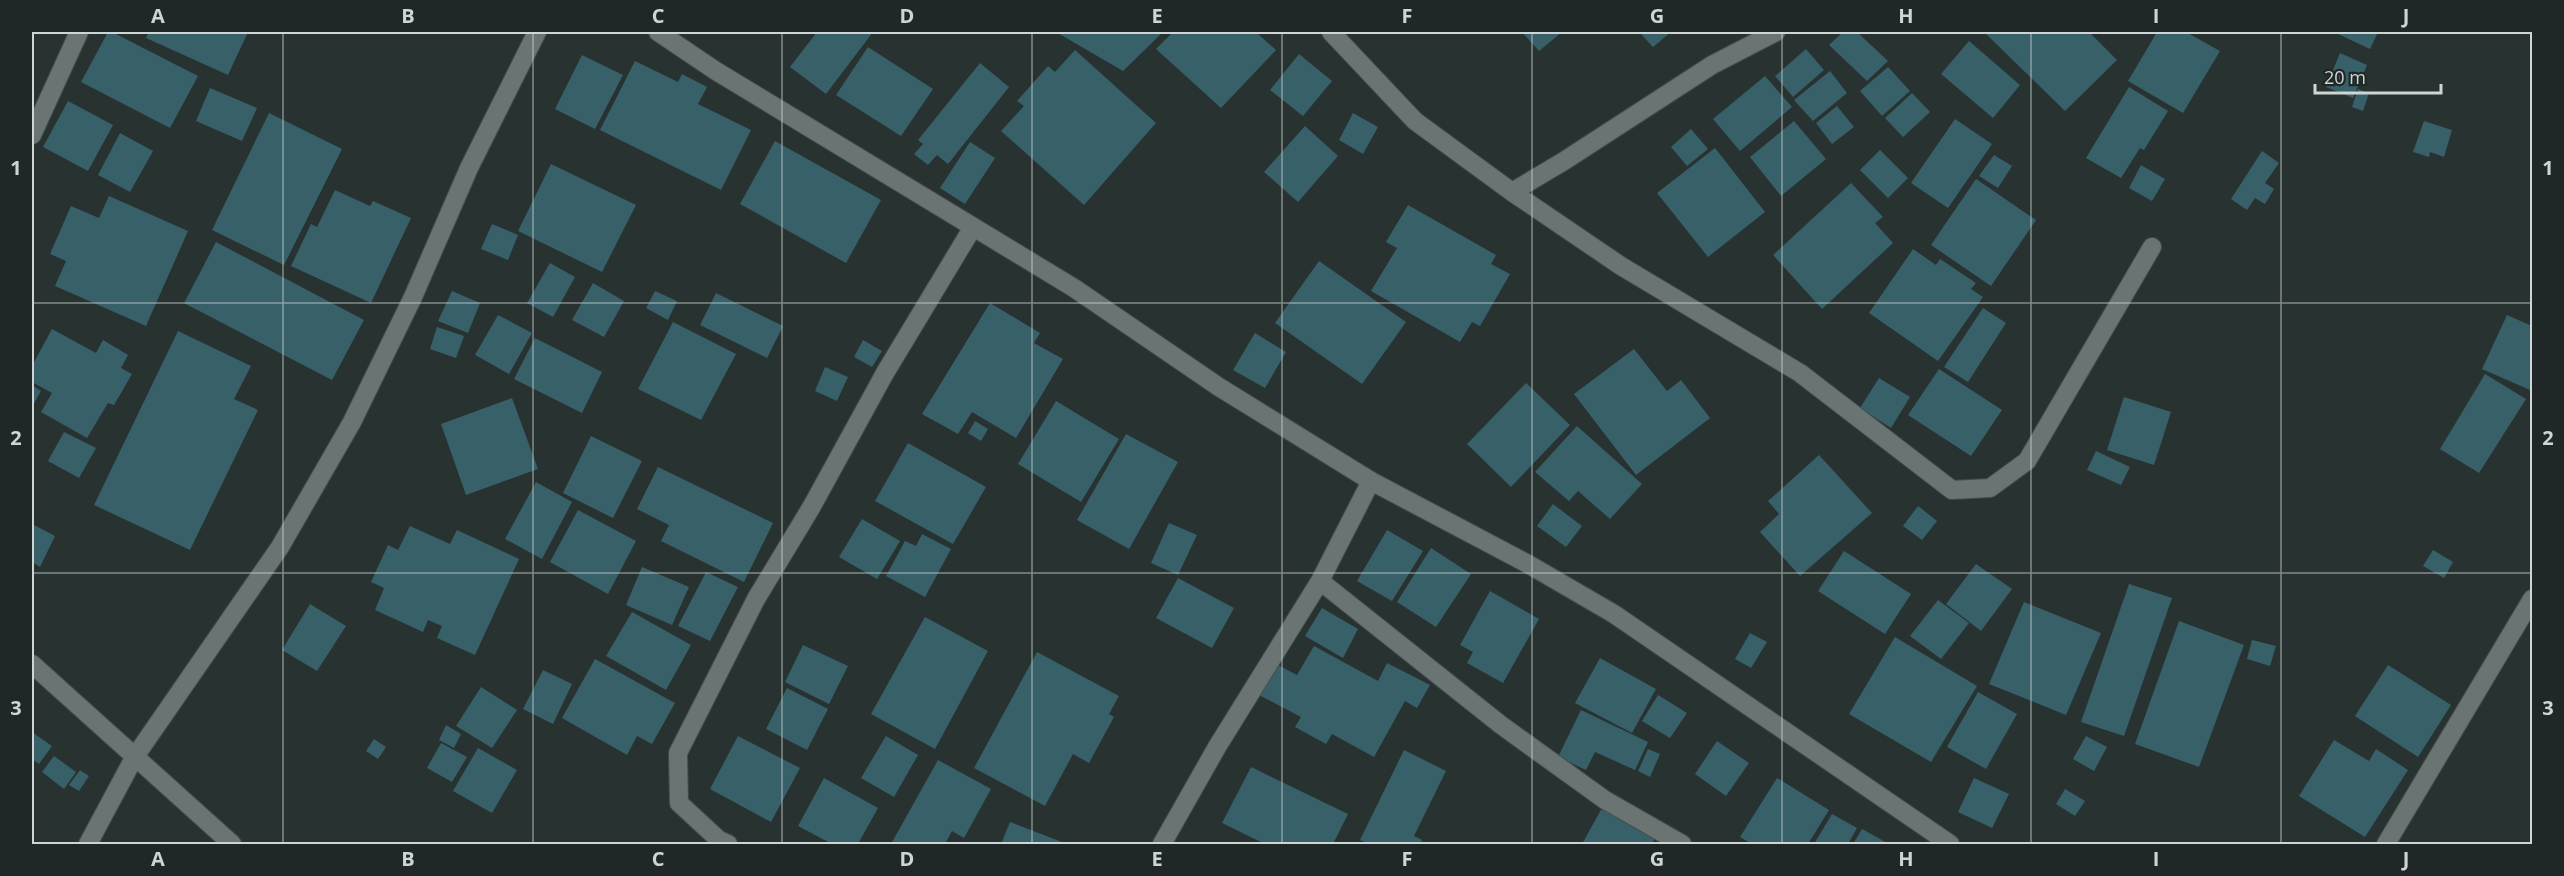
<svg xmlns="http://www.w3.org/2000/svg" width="2564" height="876" viewBox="0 0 2564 876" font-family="'Open Sans',sans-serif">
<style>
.building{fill:#376069}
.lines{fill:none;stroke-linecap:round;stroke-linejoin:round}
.street-casing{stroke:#464e4d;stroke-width:20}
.street{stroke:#697473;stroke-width:18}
.grid{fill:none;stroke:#cfd5d4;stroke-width:1.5;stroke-opacity:0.55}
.neatline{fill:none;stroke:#cfd5d4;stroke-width:2}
.grid-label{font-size:20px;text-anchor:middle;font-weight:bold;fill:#cfd5d4}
</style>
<rect width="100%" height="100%" fill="#283231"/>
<g class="building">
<polygon points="108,32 112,32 198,76 170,128 81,82"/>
<polygon points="149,32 248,32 228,75 146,38"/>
<polygon points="817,32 873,32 826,94 790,67"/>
<polygon points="1056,32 1163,32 1123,71"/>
<polygon points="1173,32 1256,32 1276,50 1221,108 1156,49"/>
<polygon points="1522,32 1562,32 1539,51"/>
<polygon points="1639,32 1671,32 1653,47"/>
<polygon points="1843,32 1857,32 1888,61 1867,81 1829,45"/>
<polygon points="1984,32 2089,32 2117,60 2065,111"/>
<polygon points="2157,32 2186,32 2220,51 2183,113 2128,81"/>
<polygon points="2339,32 2378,32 2370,49 2338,34"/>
<polygon points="1969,41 2020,85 1993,118 1941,74"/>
<polygon points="868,47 933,89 901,136 836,95"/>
<polygon points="1806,49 1824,70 1793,97 1775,76"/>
<polygon points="1075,50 1156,123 1084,205 1001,131 1024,106 1017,101 1048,66 1055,72"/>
<polygon points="2340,53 2367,65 2353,98 2326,87"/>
<polygon points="1299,54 1332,81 1303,116 1270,90"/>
<polygon points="582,55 623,75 595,129 555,109"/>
<polygon points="635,61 678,82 682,74 707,87 698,104 751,130 721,190 600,130"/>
<polygon points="980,63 1009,87 948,164 937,155 928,165 914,154 923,144 918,140"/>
<polygon points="1888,67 1910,91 1882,116 1860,91"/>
<polygon points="1830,71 1847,93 1813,121 1794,100"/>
<polygon points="1765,76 1792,107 1740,151 1713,119"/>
<polygon points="2129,87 2168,111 2144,150 2140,148 2121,178 2086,158"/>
<polygon points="210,88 257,108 242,141 196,121"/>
<polygon points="2358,89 2369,93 2363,111 2352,107"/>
<polygon points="1912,93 1930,112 1903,137 1885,118"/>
<polygon points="68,101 113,125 88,171 43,147"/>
<polygon points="1837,106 1854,127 1832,144 1816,123"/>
<polygon points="269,113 342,149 284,265 212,230"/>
<polygon points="1353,113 1378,127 1363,154 1339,140"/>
<polygon points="1955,119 1992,144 1948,208 1911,183"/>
<polygon points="1794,121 1826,159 1781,196 1750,157"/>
<polygon points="2424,121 2452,130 2444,157 2430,152 2429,157 2413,152"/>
<polygon points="1305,126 1338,156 1298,202 1264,172"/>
<polygon points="1691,129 1708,149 1687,166 1671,147"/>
<polygon points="120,133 153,151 130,192 98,175"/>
<polygon points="775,141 881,200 846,263 740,204"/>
<polygon points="970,142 995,158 965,204 940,188"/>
<polygon points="1715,148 1765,212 1708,257 1657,193"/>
<polygon points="1880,150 1908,178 1888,198 1860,170"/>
<polygon points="2262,151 2279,163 2265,183 2274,189 2265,204 2255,198 2247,210 2231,199"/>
<polygon points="1994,155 2012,166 1998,188 1979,176"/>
<polygon points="551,164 636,205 602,272 518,231"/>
<polygon points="2141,165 2165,179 2152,201 2129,188"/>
<polygon points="1976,179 2036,220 1991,286 1931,245"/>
<polygon points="1851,183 1883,217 1875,223 1893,243 1822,309 1773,255"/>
<polygon points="335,190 370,206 373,201 411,218 371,303 291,266 311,224 317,227"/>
<polygon points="109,196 188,231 146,326 55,286 66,261 50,254 71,206 99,218"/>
<polygon points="1408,205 1496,255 1491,264 1510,274 1480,326 1472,322 1460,342 1371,291 1397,248 1386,242"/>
<polygon points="492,224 518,235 508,260 481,249"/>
<polygon points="216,242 364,320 332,380 184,303"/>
<polygon points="1913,249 1936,265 1940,259 1976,283 1971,289 1983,297 1938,361 1869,313"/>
<polygon points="1319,261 1406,322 1362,384 1275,323"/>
<polygon points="550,263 575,277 553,317 527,303"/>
<polygon points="593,283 624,301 604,337 572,320"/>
<polygon points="452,291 480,303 468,333 438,321"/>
<polygon points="655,291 677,301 668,320 646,308"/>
<polygon points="716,293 783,326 767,358 700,325"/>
<polygon points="990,303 1040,333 1034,343 1063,359 1016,438 972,412 958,434 922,414"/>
<polygon points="1983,308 2006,323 1968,382 1944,367"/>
<polygon points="498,315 532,333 509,374 475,355"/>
<polygon points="2507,315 2532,326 2532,385 2530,390 2482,369"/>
<polygon points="673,322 736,354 701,420 638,389"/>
<polygon points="437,327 464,336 456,358 430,349"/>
<polygon points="52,329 96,353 103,340 128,355 121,368 132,374 114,405 108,403 87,438 41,412 52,393 32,382 32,366"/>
<polygon points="178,331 251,366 234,399 258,410 190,550 94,505"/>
<polygon points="1255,333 1286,352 1265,388 1233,370"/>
<polygon points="535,338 602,372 582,413 514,379"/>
<polygon points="863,340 882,351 872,367 854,357"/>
<polygon points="1634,349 1667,391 1681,380 1710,418 1636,475 1574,394"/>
<polygon points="825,367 848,377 837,401 815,391"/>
<polygon points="1939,369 2002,410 1971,456 1908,415"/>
<polygon points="2485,374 2526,399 2479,473 2440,449"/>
<polygon points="1879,378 1910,397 1891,428 1860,408"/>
<polygon points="1526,383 1570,425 1511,487 1467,444"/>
<polygon points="32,385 41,391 32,407"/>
<polygon points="2124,397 2171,412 2154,465 2107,450"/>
<polygon points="512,398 538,469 466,495 441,424"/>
<polygon points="1056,401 1119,439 1081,502 1018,464"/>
<polygon points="975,421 988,429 981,441 968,433"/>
<polygon points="1577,426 1642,484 1610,519 1578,491 1569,501 1535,472"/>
<polygon points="64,432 96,448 79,478 48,461"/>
<polygon points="1126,434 1178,462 1129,549 1077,520"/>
<polygon points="591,436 642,461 613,518 563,493"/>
<polygon points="908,443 986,487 953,544 875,501"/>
<polygon points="2096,451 2130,467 2121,485 2087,470"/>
<polygon points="1819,455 1872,513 1800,576 1760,532 1779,514 1768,501"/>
<polygon points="658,467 773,523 744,582 661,541 669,525 637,509"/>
<polygon points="536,482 572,502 542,559 505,539"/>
<polygon points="1553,504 1582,526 1566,547 1537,526"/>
<polygon points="1918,506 1937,521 1922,540 1903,526"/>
<polygon points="578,510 636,541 608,594 550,562"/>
<polygon points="862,519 900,541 877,579 839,557"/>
<polygon points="1169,523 1197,535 1178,575 1151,563"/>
<polygon points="32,524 55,536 40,567 32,562"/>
<polygon points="410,526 450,544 457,530 519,559 475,655 437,638 442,626 428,620 423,632 375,610 384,588 371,582 388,545 398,550"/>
<polygon points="1387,530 1423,551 1392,601 1357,581"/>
<polygon points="922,534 951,549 925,597 886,576 905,541 916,546"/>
<polygon points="1431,548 1471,574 1436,627 1397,602"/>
<polygon points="2433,550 2453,562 2444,578 2423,566"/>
<polygon points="1844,551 1911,594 1885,634 1818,591"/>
<polygon points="1976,564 2012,589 1981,631 1946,604"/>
<polygon points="642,567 689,587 672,625 626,605"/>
<polygon points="706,572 738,587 710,641 678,626"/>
<polygon points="1178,578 1234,608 1212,648 1156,618"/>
<polygon points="2129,584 2172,598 2124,736 2081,722"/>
<polygon points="1490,591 1539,619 1503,683 1467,663 1473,652 1460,645"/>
<polygon points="1938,600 1969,623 1941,659 1910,636"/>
<polygon points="2024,602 2101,633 2066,715 1989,684"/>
<polygon points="310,604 346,626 317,671 282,650"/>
<polygon points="1322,608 1358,629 1343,658 1305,636"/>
<polygon points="632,612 691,645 666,690 606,656"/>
<polygon points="925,617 988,651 935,749 871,714"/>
<polygon points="2179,621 2244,645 2199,767 2135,744"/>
<polygon points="1750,633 1767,642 1751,668 1735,659"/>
<polygon points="1895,637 1977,686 1931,762 1849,714"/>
<polygon points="2252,640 2276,646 2270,666 2247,659"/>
<polygon points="803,645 848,666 829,704 785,682"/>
<polygon points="1314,646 1378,681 1387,663 1430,685 1417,708 1405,701 1374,757 1332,734 1326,744 1295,727 1301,717 1259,695 1276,664 1297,675"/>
<polygon points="1037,652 1119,696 1109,714 1114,717 1089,763 1073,754 1045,806 974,768"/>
<polygon points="1600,658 1656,689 1632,733 1575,703"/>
<polygon points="595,659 675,703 652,744 637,736 627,755 562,718"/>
<polygon points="2388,665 2451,705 2418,757 2355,716"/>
<polygon points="543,670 572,684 553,724 523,709"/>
<polygon points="481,687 517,710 492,748 456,726"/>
<polygon points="787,688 828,709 807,750 766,729"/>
<polygon points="1978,692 2017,714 1986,769 1947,747"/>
<polygon points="1658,695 1687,713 1670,738 1642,721"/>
<polygon points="1581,710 1648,742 1635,770 1595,752 1586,770 1558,757"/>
<polygon points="446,725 461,734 454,748 439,740"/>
<polygon points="32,732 52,746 39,764 32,759"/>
<polygon points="738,736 800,768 771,822 710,789"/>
<polygon points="886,736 918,755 894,797 861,778"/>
<polygon points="2086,736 2107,747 2094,771 2073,759"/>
<polygon points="374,739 386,747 378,759 366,751"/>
<polygon points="2334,740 2369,761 2376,749 2408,770 2365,837 2299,796"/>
<polygon points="1717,741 1749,763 1726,796 1695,774"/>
<polygon points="441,743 467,757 452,782 427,768"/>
<polygon points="478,748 517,770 492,813 453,791"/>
<polygon points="1648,749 1660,754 1650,777 1638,771"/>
<polygon points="1404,750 1446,771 1414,836 1422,840 1420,844 1369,844 1360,840"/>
<polygon points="54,756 76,772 64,789 42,772"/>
<polygon points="938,760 991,789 964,838 952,831 945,844 891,844"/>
<polygon points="1251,767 1348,814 1333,844 1265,844 1222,823"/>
<polygon points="80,770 89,776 79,791 69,785"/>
<polygon points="824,778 878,808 858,844 832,844 798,826"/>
<polygon points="1777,778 1829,810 1808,844 1752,844 1740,837"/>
<polygon points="1974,778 2009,794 1992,828 1958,812"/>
<polygon points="2065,789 2085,801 2075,816 2056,804"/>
<polygon points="1602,808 1656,837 1652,844 1582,844"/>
<polygon points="1832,814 1857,828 1848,844 1814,844"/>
<polygon points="1010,822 1067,844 1001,844"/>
<polygon points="1862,829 1889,844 1853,844"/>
</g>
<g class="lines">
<g class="street-casing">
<g id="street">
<polyline points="658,32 716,71 1074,288 1219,387 1371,481 1528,564 1614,614 1950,844"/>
<polyline points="1331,32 1415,121 1512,192 1621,266 1800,373 1952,490 1990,488 2027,461 2152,247"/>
<polyline points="32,135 79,32"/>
<polyline points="1512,192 1564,161 1712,65 1776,32"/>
<polyline points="1320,581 1501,725 1605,800 1682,844"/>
<polyline points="32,664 232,844"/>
<polyline points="88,844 134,758 280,547 352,422 413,297 469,168 537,32"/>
<polyline points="728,844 719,840 679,803 678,753 756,599 812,506 885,373 973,227"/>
<polyline points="1162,844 1217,747 1320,581 1371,481"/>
<polyline points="2386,844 2532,599"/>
</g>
</g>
<use href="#street" class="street"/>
</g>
<path class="grid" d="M283,32V844M533,32V844M782,32V844M1032,32V844M1282,32V844M1532,32V844M1782,32V844M2031,32V844M2281,32V844M32,303H2532M32,573H2532"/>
<rect width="2564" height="876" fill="none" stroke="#1f2827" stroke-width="66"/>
<path d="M2315 84v9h126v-9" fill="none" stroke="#cfd5d4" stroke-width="3"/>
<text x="2324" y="84" font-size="18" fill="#cfd5d4" stroke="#1f2827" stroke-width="4.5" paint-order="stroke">20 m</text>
<rect x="33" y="33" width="2498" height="810" class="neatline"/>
<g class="grid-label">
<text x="158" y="23">A</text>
<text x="408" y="23">B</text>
<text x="658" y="23">C</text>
<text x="907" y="23">D</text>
<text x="1157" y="23">E</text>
<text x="1407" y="23">F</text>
<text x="1657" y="23">G</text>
<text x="1906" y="23">H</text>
<text x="2156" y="23">I</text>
<text x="2406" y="23">J</text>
<text x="16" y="175">1</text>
<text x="2548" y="175">1</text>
<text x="16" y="445">2</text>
<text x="2548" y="445">2</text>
<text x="16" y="715">3</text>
<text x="2548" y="715">3</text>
<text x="158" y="866">A</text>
<text x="408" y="866">B</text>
<text x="658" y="866">C</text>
<text x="907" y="866">D</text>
<text x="1157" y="866">E</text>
<text x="1407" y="866">F</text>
<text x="1657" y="866">G</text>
<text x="1906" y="866">H</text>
<text x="2156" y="866">I</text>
<text x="2406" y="866">J</text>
</g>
</svg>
